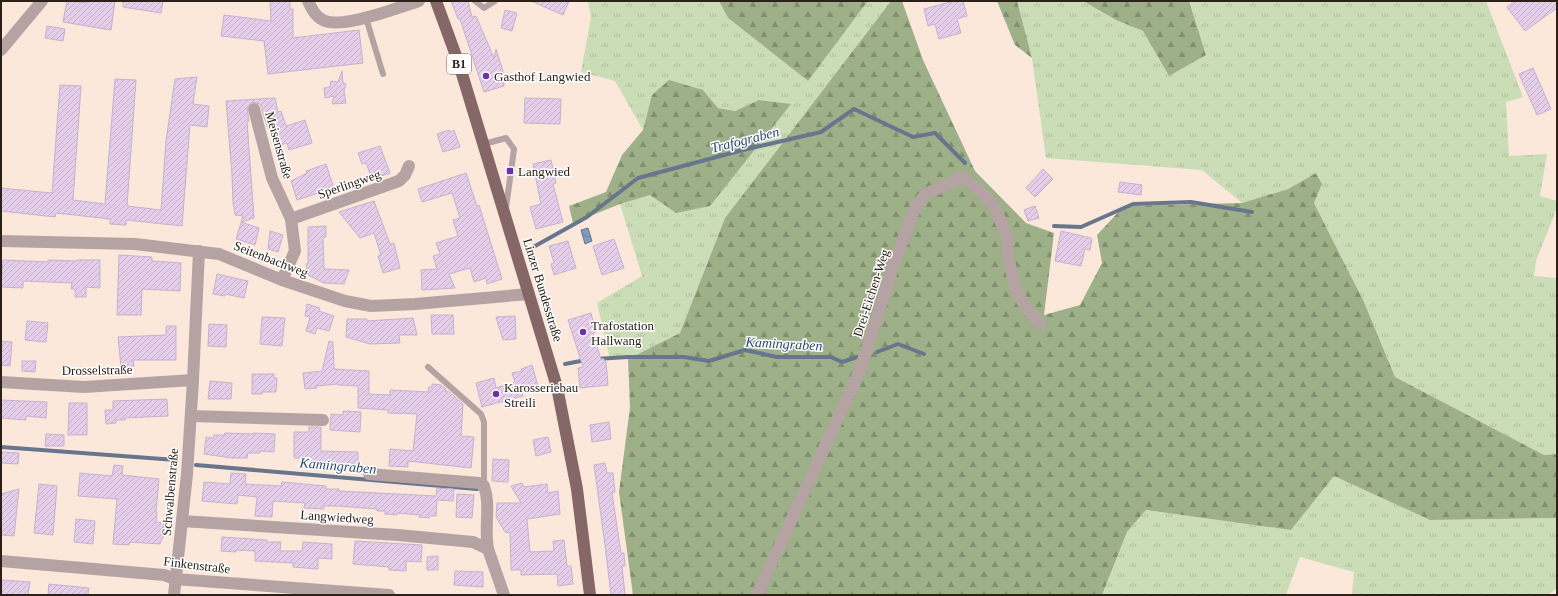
<svg xmlns="http://www.w3.org/2000/svg" width="1558" height="596" viewBox="0 0 1558 596" font-family="Georgia,serif">
<style>
.grass{fill:url(#grass-tufts)}
.forest{fill:url(#forest-firs)}
.water{fill:url(#water-waves);stroke:#67768c}
.lines{fill:none;stroke-linecap:round;stroke-linejoin:round}
.stream{stroke:#67768c;stroke-width:4}
.building{fill:url(#building-hatch);stroke:#c8b1cd}
.service{stroke:#b5a3a3;stroke-width:6}
.minor{stroke:#b5a3a3;stroke-width:12}
.primary{stroke:#856767;stroke-width:12}
.poi-dot{fill:#6a31a8;stroke:#fff;stroke-width:1.5}
.labels{text-anchor:middle;dominant-baseline:central;stroke-width:3;stroke-linejoin:round;paint-order:stroke}
.shield{fill:#fff;stroke:#6b645d;stroke-width:1}
.shield-label{font-size:12px;font-weight:bold;fill:#2c2118}
.poi-label{font-size:13px;fill:#2c2118;stroke:#fff;text-anchor:start}
.street-label{font-size:13px;fill:#2c2118;stroke:#fff}
.water-label{font-size:14px;font-style:italic;fill:#254978;stroke:#fff}
</style>
<defs>
<pattern id="grass-tufts" width="24" height="20" patternUnits="userSpaceOnUse"><rect width="24" height="20" fill="#cbddb7"/><path d="M3 7l-1-3M5 7V3M7 7l1-3M15 17l-1-3M17 17v-4M19 17l1-3" fill="none" stroke="#aebd9d"/></pattern>
<pattern id="forest-firs" width="22" height="20" patternUnits="userSpaceOnUse"><rect width="22" height="20" fill="#9eb088"/><path d="M5 1l3.5 6h-7zM16 11l3.5 6h-7z" fill="#818f6e"/></pattern>
<pattern id="water-waves" width="16" height="10" patternUnits="userSpaceOnUse"><rect width="16" height="10" fill="#809abd"/><path d="M0 5q4-4 8 0t8 0" fill="none" stroke="#697d99"/></pattern>
<pattern id="building-hatch" width="6" height="6" patternUnits="userSpaceOnUse"><rect width="6" height="6" fill="#e5ceea"/><path d="M-1 1l2-2M0 6l6-6M5 7l2-2" fill="none" stroke="#c5b1c8"/></pattern>
</defs>
<rect width="100%" height="100%" fill="#fbe8db"/>
<g class="grass">
<polygon points="588,1 719,1 728,18 808,81 868,1 891,1 725,218 680,333 628,359 610,359 597,303 642,276 620,204 650,195 676,213 759,100 735,111 718,108 703,90 652,96 643,130 615,81 581,72 591,17"/>
<polygon points="1017,1 1083,1 1116,20 1143,31 1169,76 1206,55 1189,1 1486,1 1523,97 1506,102 1509,156 1547,154 1540,196 1557,201 1557,208 1536,261 1534,276 1557,278 1557,454 1544,455 1395,377 1364,302 1314,203 1322,184 1316,173 1288,189 1242,203 1202,170 1046,158 1032,58"/>
<polygon points="1334,476 1430,520 1557,518 1557,588 1548,595 1352,595 1354,572 1300,557 1286,595 1102,595 1127,532 1146,510 1291,530"/>
</g>
<g class="forest">
<polygon points="719,1 868,1 808,81 728,18"/>
<polygon points="891,1 902,1 923,60 975,171 1026,223 1054,233 1044,315 1080,305 1102,263 1097,235 1124,206 1242,203 1288,189 1316,173 1322,184 1314,203 1364,302 1395,377 1544,455 1557,454 1557,518 1430,520 1334,476 1291,530 1146,510 1127,532 1102,595 633,595 619,492 630,407 628,359 680,333 725,218"/>
<polygon points="997,1 1017,1 1032,58 1015,45"/>
<polygon points="1083,1 1189,1 1206,55 1169,76 1143,31 1116,20"/>
<polygon points="669,80 703,90 718,108 735,111 759,100 791,104 710,206 676,213 650,195 620,204 573,223 569,206 606,192 622,155 643,130 652,95"/>
</g>
<polygon class="water" points="588,228 592,241 585,244 581,230"/>
<g class="lines">
<g class="stream">
<polyline points="1054,226 1081,227 1133,204 1191,202 1252,212"/>
<polyline points="528,250 587,217 638,178 743,150 821,132 854,109 913,137 935,133 965,163"/>
<polyline points="877,352 898,344 924,354"/>
<polyline points="596,359 628,357 684,357 709,361 745,350 777,357 831,357 842,362 857,357"/>
<polyline points="565,364 586,360"/>
<polyline points="1,447 176,460"/>
<polyline points="196,465 477,489"/>
</g>
</g>
<g class="building">
<polygon points="67,1 88,3 88,1 115,1 111,30 63,22"/>
<polygon points="123,1 163,1 161,13 123,7"/>
<polygon points="270,1 290,1 290,9 293,9 293,38 359,30 363,63 268,74 264,41 221,36 224,15 271,21"/>
<polygon points="451,1 468,1 472,17 476,16 494,58 496,49 503,71 504,86 484,92 460,19 458,19"/>
<polygon points="531,1 569,1 563,15"/>
<polygon points="954,1 963,1 967,16 957,19 961,33 939,39 935,24 928,26 924,9"/>
<polygon points="1515,1 1557,1 1557,8 1525,31 1507,7"/>
<polygon points="505,10 517,13 512,31 501,28"/>
<polygon points="47,26 65,29 63,41 45,38"/>
<polygon points="1533,68 1551,109 1537,115 1519,74"/>
<polygon points="342,71 343,83 346,84 344,91 346,103 332,104 334,96 325,98 324,88 330,87 331,81 338,82"/>
<polygon points="197,77 193,104 209,106 207,127 190,125 182,226 126,220 126,225 110,224 110,219 56,213 55,217 1,211 1,188 52,193 60,85 81,86 73,200 105,204 115,79 136,80 127,206 161,210 166,141 175,79"/>
<polygon points="275,98 278,112 281,111 286,126 305,120 312,143 289,150 287,143 276,147 271,128 268,129 260,104 252,102 247,107 249,121 247,121 254,218 241,222 259,228 255,245 236,239 243,216 235,215 233,202 232,175 226,101"/>
<polygon points="525,98 561,99 560,124 524,123"/>
<polygon points="449,130 450,132 454,130 460,147 443,152 437,134"/>
<polygon points="380,146 390,173 372,179 366,163 362,164 358,153"/>
<polygon points="551,160 556,183 553,184 563,222 536,229 530,207 541,204 533,164"/>
<polygon points="326,164 334,188 297,200 291,181 307,173 306,171"/>
<polygon points="1043,169 1053,179 1035,197 1026,188"/>
<polygon points="466,173 477,206 479,205 502,279 487,284 486,278 474,282 470,268 449,274 455,288 422,290 421,270 437,269 433,256 440,254 436,243 458,236 453,220 460,218 452,193 422,202 418,189"/>
<polygon points="1120,182 1142,185 1141,195 1118,192"/>
<polygon points="374,201 390,244 394,243 400,268 383,273 378,256 381,255 374,233 360,238 339,212"/>
<polygon points="1035,206 1039,218 1028,221 1024,210"/>
<polygon points="326,226 326,237 323,237 324,269 349,270 344,284 324,283 308,275 306,264 308,264 308,227"/>
<polygon points="270,231 283,235 278,252 268,249"/>
<polygon points="1061,231 1091,238 1091,239 1092,239 1090,250 1085,249 1081,266 1055,261"/>
<polygon points="614,239 624,268 602,275 593,246"/>
<polygon points="568,241 576,268 554,275 551,264 554,263 549,246"/>
<polygon points="119,255 152,257 152,261 181,263 180,291 142,289 141,315 117,315"/>
<polygon points="3,260 48,262 48,260 77,261 77,260 100,260 100,288 86,287 86,297 75,297 75,289 71,289 72,283 23,281 23,288 1,287"/>
<polygon points="217,274 248,281 244,298 225,294 225,296 213,294"/>
<polygon points="307,304 320,308 319,311 334,316 329,331 317,328 315,334 306,331 310,317 305,316"/>
<polygon points="591,313 596,332 593,333 601,359 604,359 605,362 606,362 608,385 580,388 578,368 583,367 568,320"/>
<polygon points="431,315 453,315 454,334 432,334"/>
<polygon points="515,316 516,339 503,340 496,317"/>
<polygon points="262,317 285,318 282,346 260,344"/>
<polygon points="413,318 417,335 399,335 400,343 370,344 346,337 347,319 367,319 367,321"/>
<polygon points="27,321 48,323 46,342 25,340"/>
<polygon points="209,324 227,325 226,347 208,346"/>
<polygon points="166,326 176,326 176,360 133,360 134,366 121,367 118,337 166,335"/>
<polygon points="1,341 12,342 10,366 1,365"/>
<polygon points="329,341 333,342 334,369 369,371 369,394 390,395 390,390 428,392 429,387 432,387 432,384 441,385 446,389 445,392 448,391 463,404 461,436 474,437 471,468 408,461 408,467 389,466 390,449 413,451 417,414 388,413 388,410 358,408 358,386 338,385 338,384 316,386 317,388 305,389 303,373 322,371"/>
<polygon points="22,361 36,361 35,372 22,371"/>
<polygon points="532,365 538,386 522,391 523,396 482,407 476,383 494,378 496,388 515,382 512,373 522,371 521,369"/>
<polygon points="252,374 274,374 274,378 277,378 276,392 262,392 262,394 252,394"/>
<polygon points="210,381 232,383 231,399 208,399"/>
<polygon points="167,399 168,416 125,418 125,420 116,420 116,423 106,424 105,410 113,410 113,401"/>
<polygon points="1,400 47,402 46,418 26,416 26,420 1,418"/>
<polygon points="69,403 87,403 87,435 68,435"/>
<polygon points="343,411 361,412 360,432 330,430 331,414 343,415"/>
<polygon points="609,422 611,439 592,442 590,425"/>
<polygon points="309,427 321,427 321,451 358,452 358,469 321,467 321,461 304,461 304,458 294,458 294,432 309,432"/>
<polygon points="225,433 253,434 253,433 275,434 274,452 260,451 260,453 248,453 247,458 232,458 204,454 206,437 213,438 214,435 224,435"/>
<polygon points="46,434 64,435 64,446 45,446"/>
<polygon points="548,437 551,452 536,456 533,440"/>
<polygon points="1,452 19,453 18,464 1,463"/>
<polygon points="493,459 509,460 508,482 492,481"/>
<polygon points="605,463 607,473 613,473 615,492 612,493 621,553 624,553 625,566 622,566 625,595 611,595 605,545 594,465"/>
<polygon points="114,465 123,466 122,475 159,479 156,512 157,512 156,522 164,523 163,538 161,540 160,544 130,542 129,545 113,544 117,499 78,496 80,473 112,476"/>
<polygon points="231,473 246,474 245,484 281,486 282,482 326,486 326,489 339,489 339,491 436,496 437,488 454,489 453,501 437,500 436,516 429,516 429,518 419,517 420,515 397,513 397,515 385,514 385,511 377,511 377,509 338,506 324,506 324,509 304,508 305,503 273,501 272,517 255,516 257,497 238,495 237,504 202,501 204,482 230,484"/>
<polygon points="522,483 524,487 547,484 548,493 558,491 560,514 527,519 530,552 554,551 553,541 564,540 567,566 571,566 573,584 558,586 557,574 521,575 521,570 511,570 510,533 505,532 496,517 497,503 521,503 511,486"/>
<polygon points="39,484 57,486 53,535 34,533"/>
<polygon points="19,489 14,536 1,535 1,494"/>
<polygon points="457,494 474,495 472,518 456,517"/>
<polygon points="76,519 95,521 93,544 74,542"/>
<polygon points="222,537 267,540 267,542 281,542 280,551 302,551 303,542 332,544 332,559 318,558 318,569 293,567 293,563 255,561 255,551 236,550 236,552 221,551"/>
<polygon points="355,541 422,545 421,562 406,561 406,571 389,570 389,567 353,564"/>
<polygon points="438,556 438,570 427,570 427,557"/>
<polygon points="455,571 483,572 483,587 454,585"/>
<polygon points="2,580 30,582 28,595 1,595"/>
<polygon points="49,584 89,588 88,595 48,595"/>
</g>
<g class="lines">
<g class="service">
<polyline points="475,1 484,8 495,1"/>
<polyline points="366,18 383,74"/>
<polyline points="484,144 506,138 514,149 506,208"/>
<polyline points="428,367 481,414 484,422 484,486"/>
</g>
<g class="minor">
<path d="M308,1C312,9 315,16 323,20C341,30 399,7 419,1"/>
<polyline points="1,50 42,1"/>
<polyline points="254,109 272,178 291,219 295,251 282,280"/>
<polyline points="291,219 399,181 405,175 409,166"/>
<polyline points="1,241 135,244 219,254 282,280 345,301 371,306 415,304 529,294"/>
<polyline points="1,382 84,387 193,380"/>
<polyline points="191,416 323,420"/>
<path d="M369,474L479,483L484,486C491,505 484,527 488,549"/>
<polyline points="182,521 398,535 473,542 488,549 504,595"/>
<polyline points="1,561 164,575 175,579 389,595"/>
<polyline points="174,595 187,474 193,380 199,251"/>
<polyline points="757,595 860,370 895,261 916,206 926,194 962,177 977,188 994,206 1007,236 1008,257 1016,290 1025,306 1040,324"/>
</g>
<polyline class="primary" points="436,1 459,64 557,387 577,489 590,595"/>
</g>
<g class="poi-dot">
<circle cx="486" cy="76" r="4"/>
<rect x="506" y="167" width="8" height="8" rx="2"/>
<circle cx="583" cy="332" r="4"/>
<circle cx="496" cy="394" r="4"/>
</g>
<g class="labels">
<rect class="shield" x="447" y="54" width="24" height="20" rx="3"/>
<g class="shield-label">
<text x="459" y="64">B1</text>
</g>
<g class="poi-label">
<text x="494" y="76">Gasthof Langwied</text>
<text x="518" y="171">Langwied</text>
<text x="591" y="325">Trafostation<tspan x="591" dy="15">Hallwang</tspan></text>
<text x="504" y="387">Karosseriebau<tspan x="504" dy="15">Streili</tspan></text>
</g>
<g class="street-label">
<text transform="translate(279 145) rotate(74)">Meisenstraße</text>
<text transform="translate(349 184) rotate(-19)">Sperlingweg</text>
<text transform="translate(271 259) rotate(21)">Seitenbachweg</text>
<text transform="translate(543 290) rotate(73)">Linzer Bundesstraße</text>
<text transform="translate(871 293) rotate(-72)">Drei-Eichen-Weg</text>
<text transform="translate(97 370) rotate(-1)">Drosselstraße</text>
<text transform="translate(170 492) rotate(-85)">Schwalbenstraße</text>
<text transform="translate(337 517) rotate(4)">Langwiedweg</text>
<text transform="translate(197 565) rotate(7)">Finkenstraße</text>
</g>
<g class="water-label">
<text transform="translate(745 140) rotate(-14)">Trafograben</text>
<text transform="translate(784 344) rotate(3)">Kamingraben</text>
<text transform="translate(338 466) rotate(5)">Kamingraben</text>
</g>
</g>
<rect width="1558" height="596" fill="none" stroke="#2c2118" stroke-width="4"/>
</svg>
